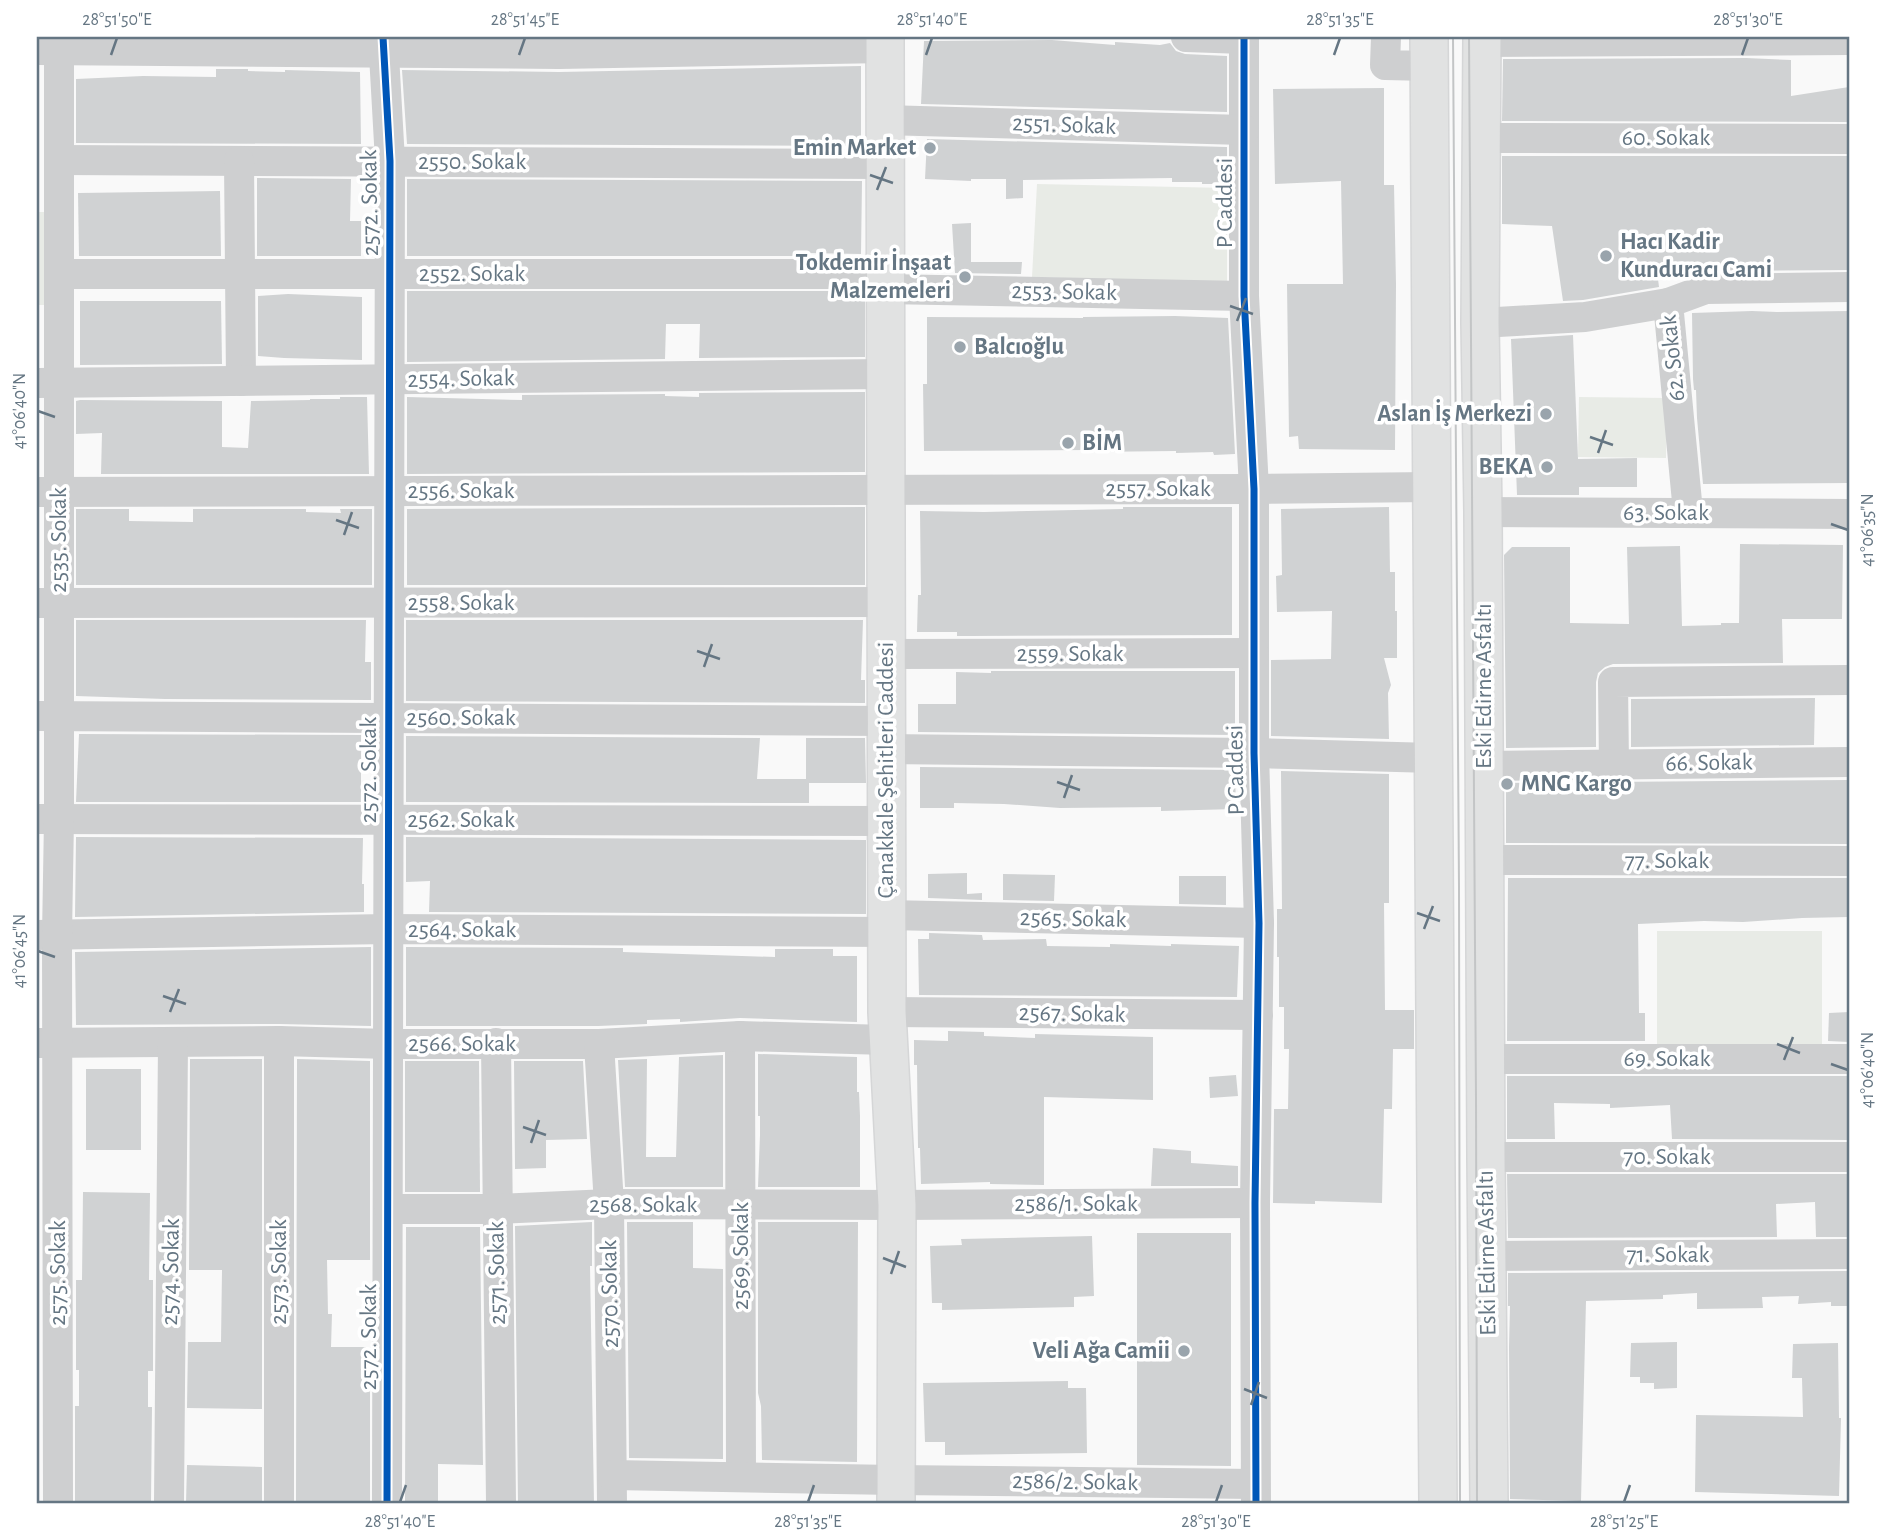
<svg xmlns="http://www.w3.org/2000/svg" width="1886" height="1540" viewBox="0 0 1886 1540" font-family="'Alegreya Sans',sans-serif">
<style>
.green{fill:#e8ebe6}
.building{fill:#d0d2d3}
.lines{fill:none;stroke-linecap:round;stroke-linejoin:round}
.major-casing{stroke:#d5d6d7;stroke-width:40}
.minor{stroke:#cecfd0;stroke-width:30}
.major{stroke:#e1e2e2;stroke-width:37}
.tram{stroke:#c3c5c6;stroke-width:2}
.cycleway-casing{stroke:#fff;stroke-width:11}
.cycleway{stroke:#0057b8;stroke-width:7}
.ticks{fill:none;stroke:#657683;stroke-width:2.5}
.poi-dot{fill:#99a4ac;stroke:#fff;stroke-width:2.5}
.labels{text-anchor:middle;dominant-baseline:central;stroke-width:7;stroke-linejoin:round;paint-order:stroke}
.street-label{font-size:24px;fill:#657683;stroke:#fff}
.poi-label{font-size:24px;font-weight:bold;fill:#657683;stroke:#fff;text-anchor:end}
.neatline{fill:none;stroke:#657683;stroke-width:2.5}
.ticks-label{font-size:18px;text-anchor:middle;fill:#657683}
</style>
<rect width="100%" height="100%" fill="#f9f9f9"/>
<g class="green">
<polygon points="1037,184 1227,188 1227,283 1032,277"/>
<polygon points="37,212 53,212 55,305 37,305"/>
<polygon points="1579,397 1667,398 1666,458 1578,457"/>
<polygon points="1657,931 1822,931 1822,1047 1657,1046"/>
<polygon points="622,1500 859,1502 859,1503 622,1503"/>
</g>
<g class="building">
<polygon points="1052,40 1115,45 1115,42 1160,45 1170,43 1176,51 1185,54 1227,56 1227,112 921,104 924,41"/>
<polygon points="1746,58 1791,60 1791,96 1849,87 1849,122 1502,121 1503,59"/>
<polygon points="861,66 861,146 407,144 402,70 559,72"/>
<polygon points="216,69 248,69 248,71 285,72 285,70 360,72 361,144 76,143 76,79 143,76 216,77"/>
<polygon points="1384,88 1384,185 1394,185 1396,284 1395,450 1299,449 1298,436 1289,437 1287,284 1343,284 1341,181 1275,184 1273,89"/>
<polygon points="927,139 1227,147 1227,184 1202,184 1202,182 1172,182 1172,178 1023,180 1023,198 1006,199 1006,179 971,179 971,181 925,179"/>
<polygon points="1502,156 1849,156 1849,270 1706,271 1698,273 1657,271 1659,287 1583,300 1563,301 1552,226 1502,224"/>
<polygon points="257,178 351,179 350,221 361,221 361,256 257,256"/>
<polygon points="407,179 862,181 861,254 808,253 808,256 407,256"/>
<polygon points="220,191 221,256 79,256 78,193"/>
<polygon points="971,223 971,262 1022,262 1021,274 955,273 952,224"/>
<polygon points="407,291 865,291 865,357 699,358 700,324 666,324 665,359 407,362"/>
<polygon points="288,294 362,297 362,360 284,358 258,356 258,296"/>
<polygon points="80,301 221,301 222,364 80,365"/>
<polygon points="1752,311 1777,312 1849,311 1849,483 1703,484 1697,418 1696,390 1694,390 1693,379 1692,313"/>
<polygon points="1175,316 1228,318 1235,454 1214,455 1213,452 1176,453 1176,451 1087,452 1087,450 924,451 923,384 927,384 927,317 1083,318 1083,317"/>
<polygon points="1573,335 1578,459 1637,458 1637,487 1579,487 1579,495 1517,495 1511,339"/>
<polygon points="865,392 865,472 407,474 407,397 522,400 522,395 665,394 665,396 699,397 699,393"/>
<polygon points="340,397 367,397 369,474 101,474 102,433 76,434 76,401 80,400 222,401 222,447 248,448 251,401 310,400 310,399 340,399"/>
<polygon points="865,507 865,585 407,585 407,509"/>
<polygon points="1123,507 1232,507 1232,635 969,636 957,636 957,632 917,632 918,595 921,595 920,511 984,512 1123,509"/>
<polygon points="1389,507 1390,572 1395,572 1395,611 1397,611 1397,658 1384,658 1391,685 1388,693 1389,739 1271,736 1271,660 1331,659 1332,611 1277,612 1276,576 1282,575 1281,509"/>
<polygon points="76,509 129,509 129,521 193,522 193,509 306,509 306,512 341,513 340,509 372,509 372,585 76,585"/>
<polygon points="1740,544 1843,545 1842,619 1782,619 1783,663 1613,664 1605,667 1598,673 1596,682 1596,747 1506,748 1504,555 1512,547 1570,547 1570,623 1629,624 1627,547 1680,546 1682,626 1721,625 1721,623 1739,623"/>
<polygon points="76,620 366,620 365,662 371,662 371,700 165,699 76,696"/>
<polygon points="406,620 863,620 861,680 865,680 865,703 406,701"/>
<polygon points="991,671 1235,671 1235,735 918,732 918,704 956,704 956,672 991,673"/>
<polygon points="1815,698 1814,745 1631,747 1631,699"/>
<polygon points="79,734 361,735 361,802 76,802"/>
<polygon points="406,736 760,738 757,779 806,779 806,738 865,738 866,783 809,783 809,803 406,802"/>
<polygon points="920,767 1235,770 1236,809 1161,811 1161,807 1060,808 1004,804 954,803 954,808 920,808"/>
<polygon points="1281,771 1389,774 1389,903 1384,903 1385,1010 1414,1010 1414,1049 1393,1049 1392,1109 1384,1109 1382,1203 1315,1201 1315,1204 1273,1203 1274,1109 1288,1109 1289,1049 1284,1049 1284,1007 1279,1007 1279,957 1277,957 1277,909 1282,909"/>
<polygon points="1849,780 1849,844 1506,843 1506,787 1509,787 1508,783"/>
<polygon points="76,837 363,838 362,884 364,884 364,912 75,917"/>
<polygon points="406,837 866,840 866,914 429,912 430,881 406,882"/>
<polygon points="967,873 967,894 982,893 982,900 928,898 928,874"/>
<polygon points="1003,874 1055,875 1054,901 1003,900"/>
<polygon points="1179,876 1226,876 1226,905 1179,904"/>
<polygon points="1508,878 1849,878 1849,917 1802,918 1743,922 1704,921 1638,924 1639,1013 1645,1013 1645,1041 1507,1041"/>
<polygon points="929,933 982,935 983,940 1046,939 1047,946 1110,947 1110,944 1171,946 1171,944 1239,946 1237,997 919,995 918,939 929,939"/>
<polygon points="371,947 371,1026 279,1024 76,1025 75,952"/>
<polygon points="406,947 623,948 623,952 775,957 775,949 833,949 833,956 857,956 857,1022 740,1018 680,1022 680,1019 647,1020 647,1024 598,1026 406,1026"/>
<polygon points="1849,1012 1849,1042 1828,1041 1829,1013"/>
<polygon points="948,1031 984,1032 984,1036 1035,1038 1035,1034 1153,1037 1153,1100 1044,1097 1044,1185 990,1184 990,1182 921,1184 920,1148 918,1148 917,1065 914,1065 914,1040 948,1041"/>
<polygon points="758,1054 857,1057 857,1092 859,1092 860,1116 860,1187 758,1187 760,1135 760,1116 758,1116"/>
<polygon points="723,1055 723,1187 625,1187 618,1060 647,1059 646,1157 676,1157 679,1057"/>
<polygon points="190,1059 262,1059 262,1409 187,1408 188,1342 221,1342 222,1270 189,1270"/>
<polygon points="297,1059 370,1061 370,1260 327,1260 328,1314 332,1314 331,1347 366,1347 366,1379 370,1379 370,1503 296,1503"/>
<polygon points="405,1061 479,1061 480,1192 405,1192"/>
<polygon points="514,1061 583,1061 587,1139 546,1140 546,1168 515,1169"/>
<rect x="86" y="1069" width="55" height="81"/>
<polygon points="1236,1075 1238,1096 1210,1098 1209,1077"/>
<polygon points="1507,1076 1849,1076 1849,1140 1672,1139 1670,1105 1610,1108 1610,1104 1554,1103 1555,1139 1507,1139"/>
<polygon points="1153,1148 1191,1151 1191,1163 1238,1166 1238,1186 1151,1186"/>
<polygon points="1507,1174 1849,1174 1849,1237 1816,1237 1815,1202 1776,1204 1777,1237 1508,1238"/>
<polygon points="83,1192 150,1193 149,1280 153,1280 153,1371 148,1371 148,1407 152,1407 151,1502 75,1503 75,1406 79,1406 79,1370 76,1370 76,1280 82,1280"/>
<polygon points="592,1222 592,1266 590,1266 594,1503 518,1503 515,1226"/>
<polygon points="627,1222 693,1222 693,1268 723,1269 723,1459 629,1458"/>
<polygon points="758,1222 858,1222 857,1462 762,1460 761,1406 758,1393"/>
<polygon points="406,1227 480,1227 483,1465 438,1464 438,1501 405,1501"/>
<polygon points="1137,1233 1231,1233 1231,1466 1137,1465"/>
<polygon points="1092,1236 1094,1296 1074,1297 1074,1307 942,1310 942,1303 932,1303 930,1246 962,1245 961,1239"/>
<polygon points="1849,1271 1849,1306 1831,1306 1831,1302 1798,1304 1799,1296 1762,1297 1763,1308 1697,1309 1697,1293 1663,1295 1663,1299 1586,1301 1581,1501 1510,1499 1509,1347 1510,1306 1508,1306 1508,1273"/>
<polygon points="1677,1342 1677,1388 1654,1389 1654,1383 1640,1383 1640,1377 1630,1377 1631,1343"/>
<polygon points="1838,1343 1839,1418 1841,1418 1839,1496 1695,1492 1696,1415 1803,1417 1802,1378 1792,1378 1793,1344"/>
<polygon points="1068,1381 1068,1388 1086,1388 1087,1453 945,1455 945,1442 925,1442 923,1383"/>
<polygon points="187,1465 262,1467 262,1503 186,1503"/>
</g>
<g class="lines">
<g class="major-casing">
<g id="major">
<polyline points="885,37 887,1012 897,1205 896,1503"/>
<polyline points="1429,37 1438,1503"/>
<polyline points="1482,37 1480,323 1483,512 1486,1157 1489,1503"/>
</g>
</g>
<g class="minor">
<polyline points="383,37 390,161 387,1503"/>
<polyline points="1186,37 1244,39"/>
<polyline points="1244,37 1244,296 1254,489 1254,753 1259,923 1255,1203 1256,1503"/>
<polyline points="1386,37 1385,65 1429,66"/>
<polyline points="1482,42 1849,40"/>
<polyline points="37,50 559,54 885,48"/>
<polyline points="884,120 1244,130"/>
<polyline points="1482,138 1849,139"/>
<polyline points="59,160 884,164"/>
<polyline points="239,161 241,381"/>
<polyline points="59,274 885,274"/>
<polyline points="885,289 1244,296"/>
<polyline points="1480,323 1585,317 1668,303"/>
<polyline points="37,383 885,374"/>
<polyline points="37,492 1254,489 1431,487"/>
<polyline points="1483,512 1849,514"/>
<polyline points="1688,512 1668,303 1706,289 1849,287"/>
<polyline points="37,603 886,602"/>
<polyline points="886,654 1254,653"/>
<polyline points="37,716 886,721"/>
<polyline points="886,749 1254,753 1433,758"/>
<polyline points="1614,765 1613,682 1849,680"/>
<polyline points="1484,766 1849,762"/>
<polyline points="37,819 886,821"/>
<polyline points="1484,860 1849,861"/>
<polyline points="887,915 1259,923"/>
<polyline points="37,935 388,929 887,932"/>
<polyline points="887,1012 1258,1015"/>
<polyline points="740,1036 741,1476"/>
<polyline points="279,1041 279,1503"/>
<polyline points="37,1043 279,1041 389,1044 599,1044 740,1036 887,1040"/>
<polyline points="496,1043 501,1503"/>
<polyline points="599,1044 609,1204 612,1503"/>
<polyline points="1485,1059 1849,1059"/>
<polyline points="1486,1157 1849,1157"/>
<polyline points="389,1209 496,1209 609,1204 897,1205 1255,1203"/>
<polyline points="1487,1256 1849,1254"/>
<polyline points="612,1475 895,1480 1255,1484"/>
<polyline points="58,1503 57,935 59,819 59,37"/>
<polyline points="169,1503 173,1042"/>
</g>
<use href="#major" class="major"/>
<g class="tram">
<polyline points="1453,37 1459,887 1460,1503"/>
<polyline points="1469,37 1476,1099 1477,1503"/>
</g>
<g class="cycleway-casing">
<g id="cycleway">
<polyline points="383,37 390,161 387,1503"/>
<polyline points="1244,37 1244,296 1254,489 1254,753 1259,923 1255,1203 1256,1503"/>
</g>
</g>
<use href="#cycleway" class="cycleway"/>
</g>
<path class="ticks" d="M111,55L117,38M519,55L525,38M926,55L932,38M1334,55L1340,38M1742,55L1748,38M870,175L893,183M877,190L886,167M1230,306L1253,314M1237,321L1246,298M38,411L55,417M1590,437L1613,445M1598,453L1606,430M336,520L359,528M1831,524L1848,530M344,535L352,512M697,651L720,659M704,667L712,644M1057,782L1080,790M1064,798L1072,775M1417,913L1440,921M1424,929L1433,906M38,951L55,957M163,996L186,1004M170,1012L179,989M1777,1044L1800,1053M1784,1060L1793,1037M1831,1064L1848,1070M523,1127L546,1135M531,1143L539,1120M883,1258L906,1267M891,1274L899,1251M1244,1389L1267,1398M1251,1405L1259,1382M400,1502L406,1485M808,1502L814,1485M1216,1502L1222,1485M1624,1502L1630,1485"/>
<g class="poi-dot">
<circle cx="930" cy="148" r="7"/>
<circle cx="1606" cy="256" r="7"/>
<circle cx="965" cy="277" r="7"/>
<circle cx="960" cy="347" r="7"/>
<circle cx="1546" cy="414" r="7"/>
<circle cx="1068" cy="443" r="7"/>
<circle cx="1547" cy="467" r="7"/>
<circle cx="1507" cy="784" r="7"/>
<circle cx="1184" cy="1351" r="7"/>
</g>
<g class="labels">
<g class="street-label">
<text transform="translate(1064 125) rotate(2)">2551. Sokak</text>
<text x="1666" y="138">60. Sokak</text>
<text x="472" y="162">2550. Sokak</text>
<text transform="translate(370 203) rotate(-91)">2572. Sokak</text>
<text transform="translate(1225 203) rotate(-90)">P Caddesi</text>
<text x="472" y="274">2552. Sokak</text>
<text transform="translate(1064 292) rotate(1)">2553. Sokak</text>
<text transform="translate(1673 358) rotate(-96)">62. Sokak</text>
<text transform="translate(461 379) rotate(-1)">2554. Sokak</text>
<text x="1158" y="489">2557. Sokak</text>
<text x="461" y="491">2556. Sokak</text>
<text x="1666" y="513">63. Sokak</text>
<text transform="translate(59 540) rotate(-90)">2535. Sokak</text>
<text x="461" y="603">2558. Sokak</text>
<text x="1070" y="654">2559. Sokak</text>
<text transform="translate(1484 686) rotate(-90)">Eski Edirne Asfaltı</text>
<text x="461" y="718">2560. Sokak</text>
<text transform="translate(1709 763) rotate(-1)">66. Sokak</text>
<text transform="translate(369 770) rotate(-90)">2572. Sokak</text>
<text transform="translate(886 770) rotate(-90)">Çanakkale Şehitleri Caddesi</text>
<text transform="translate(1236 770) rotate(-91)">P Caddesi</text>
<text x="461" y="820">2562. Sokak</text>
<text x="1667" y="861">77. Sokak</text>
<text transform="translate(1073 919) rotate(1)">2565. Sokak</text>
<text x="462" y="930">2564. Sokak</text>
<text transform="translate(1072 1014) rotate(1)">2567. Sokak</text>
<text x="462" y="1044">2566. Sokak</text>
<text x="1667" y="1059">69. Sokak</text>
<text x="1667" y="1157">70. Sokak</text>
<text x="1076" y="1204">2586/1. Sokak</text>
<text x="643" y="1205">2568. Sokak</text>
<text transform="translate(1487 1253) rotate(-91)">Eski Edirne Asfaltı</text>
<text x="1668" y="1255">71. Sokak</text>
<text transform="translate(741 1256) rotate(-90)">2569. Sokak</text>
<text transform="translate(171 1272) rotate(-89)">2574. Sokak</text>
<text transform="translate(279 1272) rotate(-90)">2573. Sokak</text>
<text transform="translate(58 1273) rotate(-90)">2575. Sokak</text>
<text transform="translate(497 1273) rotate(-91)">2571. Sokak</text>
<text transform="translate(610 1294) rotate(-91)">2570. Sokak</text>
<text transform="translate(369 1337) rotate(-90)">2572. Sokak</text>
<text transform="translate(1075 1482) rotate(1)">2586/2. Sokak</text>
</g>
<g class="poi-label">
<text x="916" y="148">Emin Market</text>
<text x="1620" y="242" text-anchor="start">Hacı Kadir<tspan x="1620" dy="28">Kunduracı Cami</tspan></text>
<text x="951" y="263">Tokdemir İnşaat<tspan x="951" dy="28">Malzemeleri</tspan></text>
<text x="974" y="347" text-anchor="start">Balcıoğlu</text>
<text x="1532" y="414">Aslan İş Merkezi</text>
<text x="1082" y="443" text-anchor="start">BİM</text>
<text x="1533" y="467">BEKA</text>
<text x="1521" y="784" text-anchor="start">MNG Kargo</text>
<text x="1170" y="1351">Veli Ağa Camii</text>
</g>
</g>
<rect width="1886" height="1540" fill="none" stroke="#ffffff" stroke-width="77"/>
<rect x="38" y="38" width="1810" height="1464" class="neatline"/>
<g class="ticks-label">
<text x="117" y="25">28°51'50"E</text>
<text x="525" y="25">28°51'45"E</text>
<text x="932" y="25">28°51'40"E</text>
<text x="1340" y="25">28°51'35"E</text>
<text x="1748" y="25">28°51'30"E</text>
<text transform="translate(19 411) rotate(-90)" y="6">41°06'40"N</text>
<text transform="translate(1867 530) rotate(-90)" y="6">41°06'35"N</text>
<text transform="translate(19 951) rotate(-90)" y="6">41°06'45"N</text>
<text transform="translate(1867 1070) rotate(-90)" y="6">41°06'40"N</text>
<text x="400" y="1527">28°51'40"E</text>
<text x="808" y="1527">28°51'35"E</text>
<text x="1216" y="1527">28°51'30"E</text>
<text x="1624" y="1527">28°51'25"E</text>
</g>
</svg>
